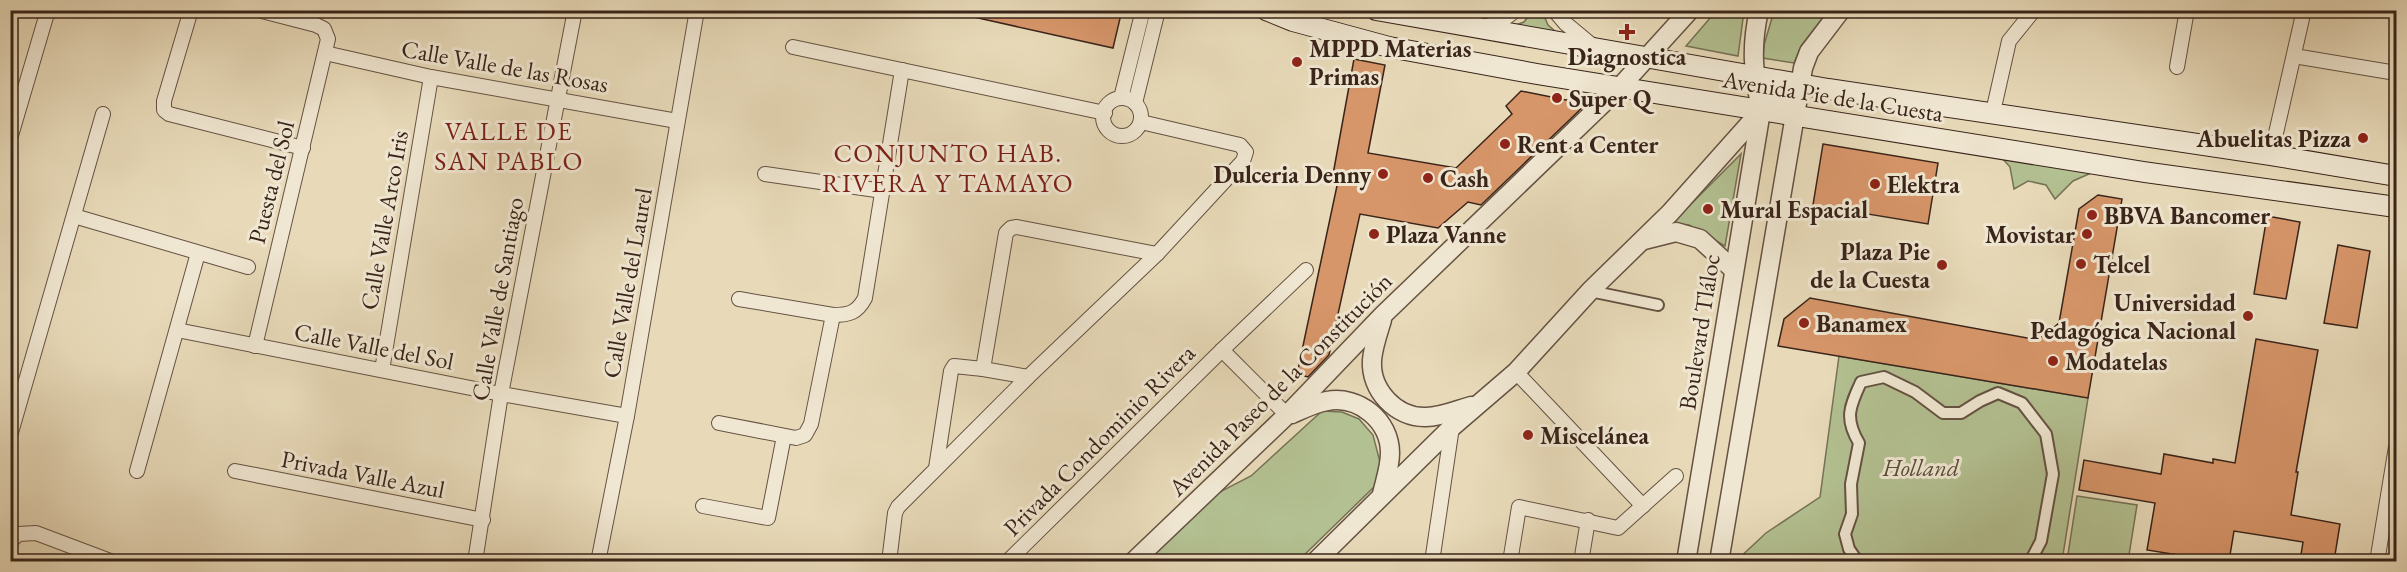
<svg xmlns="http://www.w3.org/2000/svg" width="2407" height="572" viewBox="0 0 2407 572" font-family="'EB Garamond',serif">
<style>
.green{fill:#b3c091;stroke:#767256;stroke-width:1.5}
.building{fill:#d7966a;stroke:#39241a;stroke-width:1.5}
.lines{fill:none;stroke-linecap:round;stroke-linejoin:round}
.pedestrian-casing{stroke:#655242;stroke-width:14}
.minor-casing{stroke:#655242;stroke-width:16}
.tertiary-casing{stroke:#655242;stroke-width:21}
.secondary-casing{stroke:#39241a;stroke-width:22}
.pedestrian{stroke:#f0e7d2;stroke-width:10}
.minor{stroke:#f0e7d2;stroke-width:14}
.tertiary{stroke:#f0e7d2;stroke-width:18}
.secondary{stroke:#f0e7d2;stroke-width:20}
.poi-dot{fill:#8f2418;stroke:#f0e7d2;stroke-width:2}
.labels{text-anchor:middle;dominant-baseline:central;stroke-width:6;stroke-linejoin:round;paint-order:stroke}
.poi-label{font-size:24px;font-weight:bold;fill:#39241a;stroke:#f0e7d2;text-anchor:start}
.street-label{font-size:24px;fill:#39241a;stroke:#f0e7d2}
.park-label{font-size:24px;font-style:italic;fill:#584b38;stroke:#f0e7d2}
.neighbourhood-label{font-size:26px;letter-spacing:1.5px;fill:#7a1f14;stroke:#f0e7d2}
</style>
<rect width="100%" height="100%" fill="#e8dab9"/>
<filter id="stains"><feTurbulence type="fractalNoise" baseFrequency=".00333" numOctaves="4"/><feColorMatrix values="0 0 0 0 .2 0 0 0 0 .09 0 0 0 0 .02 0 0 0 .5 -.17"/></filter>
<radialGradient id="worn" r=".72"><stop offset=".6" stop-color="#630" stop-opacity="0"/><stop offset="1" stop-color="#630" stop-opacity=".3"/></radialGradient>
<g class="green">
<polygon points="1717,10 1744,11 1738,56 1686,46"/>
<polygon points="1532,11 1542,11 1548,25 1556,32 1513,26 1524,22"/>
<polygon points="1774,11 1828,11 1801,46 1794,63 1763,58 1764,45"/>
<polygon points="1993,148 2107,166 2073,181 2055,199 2046,185 2028,181 2014,189 2010,167"/>
<polygon points="1741,154 1725,246 1689,225 1672,223"/>
<polygon points="1839,356 2088,398 2062,561 1735,562 1766,533 1820,497"/>
<polygon points="1322,411 1342,412 1359,419 1373,435 1380,462 1375,486 1298,561 1142,562 1208,498 1251,476"/>
<polygon points="2077,496 2137,505 2128,561 2067,561"/>
</g>
<g class="building">
<polygon points="969,10 1122,10 1113,48 969,16"/>
<polygon points="1354,59 1385,65 1368,153 1456,168 1512,114 1506,106 1521,91 1586,104 1481,205 1468,202 1438,228 1360,214 1329,355 1308,377 1297,374 1338,181 1332,180"/>
<polygon points="1823,144 1938,163 1928,224 1813,205"/>
<polygon points="2098,195 2122,199 2088,398 1778,346 1784,319 1810,298 2038,340 2059,323 2079,209"/>
<polygon points="2267,216 2300,222 2286,299 2254,294"/>
<polygon points="2338,245 2370,251 2357,328 2324,323"/>
<polygon points="2256,339 2318,350 2296,472 2298,472 2291,515 2340,524 2334,561 2300,561 2303,542 2234,531 2229,561 2215,561 2147,550 2155,503 2079,490 2084,460 2161,474 2164,454 2213,463 2213,459 2235,463"/>
</g>
<g class="lines">
<g class="pedestrian-casing">
<g id="pedestrian">
<polyline points="1590,291 1658,305"/>
<path d="M1858,562L1849,549L1845,534L1852,514L1851,484L1859,443C1844,418 1850,406 1861,382L1884,377L1915,392L1943,413H1961L1980,401L1998,393L2022,403L2046,434L2053,474L2041,541L2030,562"/>
</g>
</g>
<g class="minor-casing">
<g id="minor">
<polyline points="191,10 164,101 164,110 169,114 303,148"/>
<polyline points="1554,10 1565,23 1594,47"/>
<polyline points="1484,27 1503,20 1516,10"/>
<polyline points="793,47 1105,113"/>
<polyline points="325,53 431,77 677,121"/>
<polyline points="2294,56 2396,73"/>
<polyline points="2177,67 2187,10"/>
<polyline points="1121,98 1143,10"/>
<circle cx="1122" cy="117" r="19"/>
<polyline points="1135,103 1158,10"/>
<polyline points="1993,112 2009,41 2034,10"/>
<polyline points="10,139 48,10"/>
<polyline points="2271,155 2304,10"/>
<polyline points="765,174 883,191"/>
<polyline points="74,216 248,267"/>
<path d="M739,299L833,315C849,315 857,313 865,298L902,70"/>
<polyline points="177,330 501,394 627,416"/>
<polyline points="255,346 328,39 324,29 316,25 258,10"/>
<polyline points="1222,350 1287,415"/>
<polyline points="983,369 1006,233 1011,228 1017,227 1157,254"/>
<polyline points="382,370 431,77"/>
<polyline points="1516,372 1643,506"/>
<polyline points="719,423 796,438 805,435 811,424 833,315"/>
<polyline points="10,436 103,114"/>
<polyline points="936,468 951,371 954,366 983,369 1028,377"/>
<polyline points="137,471 198,253"/>
<polyline points="235,471 483,520"/>
<polyline points="703,506 768,518 784,436"/>
<polyline points="10,542 18,534 36,533 113,562"/>
<polyline points="475,562 501,394 575,10"/>
<polyline points="598,562 627,416 697,10"/>
<polyline points="889,562 895,513 898,507 1028,377 1157,254 1243,161 1246,152 1240,145 1141,122"/>
<polyline points="1007,562 1222,350 1306,270"/>
<polyline points="1432,562 1452,427"/>
<polyline points="1510,562 1519,507 1618,528 1676,476"/>
<polyline points="1581,562 1588,520"/>
<polyline points="2377,562 2396,447"/>
</g>
</g>
<g class="tertiary-casing">
<g id="tertiary">
<polyline points="1644,240 1676,232 1700,239 1734,270"/>
<path d="M1382,320C1378,333 1373,347 1372,360C1370,390 1396,418 1426,417C1441,417 1457,410 1471,406"/>
<path d="M1292,414C1303,409 1315,403 1327,401C1359,395 1390,421 1390,453C1390,467 1385,481 1382,494"/>
<polyline points="1133,562 1287,415 1383,315 1620,87 1690,10"/>
<polyline points="1315,562 1452,427 1516,372 1590,291 1670,213 1761,111"/>
<path d="M1686,562L1761,111C1754,72 1750,51 1759,10"/>
<polyline points="1719,562 1803,68 1809,52 1841,10"/>
</g>
</g>
<g class="secondary-casing">
<g id="secondary">
<polyline points="1266,10 1293,21 1389,47 1537,74 2144,172 2396,207"/>
<polyline points="1376,10 1828,89 2271,155 2396,176"/>
<polyline points="1761,111 1800,84"/>
</g>
</g>
<use href="#pedestrian" class="pedestrian"/>
<use href="#minor" class="minor"/>
<use href="#tertiary" class="tertiary"/>
<use href="#secondary" class="secondary"/>
</g>
<g class="poi-dot">
<path d="M1624 23h6v6h6v6h-6v6h-6v-6h-6v-6h6z"/>
<circle cx="1297" cy="62" r="6"/>
<circle cx="1557" cy="98" r="6"/>
<circle cx="2363" cy="138" r="6"/>
<circle cx="1505" cy="144" r="6"/>
<circle cx="1383" cy="174" r="6"/>
<circle cx="1428" cy="178" r="6"/>
<circle cx="1875" cy="184" r="6"/>
<circle cx="1708" cy="209" r="6"/>
<circle cx="2092" cy="215" r="6"/>
<circle cx="1374" cy="234" r="6"/>
<circle cx="2087" cy="234" r="6"/>
<circle cx="2081" cy="264" r="6"/>
<circle cx="1942" cy="265" r="6"/>
<circle cx="2248" cy="316" r="6"/>
<circle cx="1804" cy="323" r="6"/>
<circle cx="2053" cy="361" r="6"/>
<circle cx="1528" cy="435" r="6"/>
</g>
<g class="labels">
<g class="poi-label">
<text x="1309" y="48">MPPD Materias<tspan x="1309" dy="28">Primas</tspan></text>
<text x="1627" y="56" text-anchor="middle">Diagnostica</text>
<text x="1569" y="98">Super Q</text>
<text x="2351" y="138" text-anchor="end">Abuelitas Pizza</text>
<text x="1517" y="144">Rent a Center</text>
<text x="1371" y="174" text-anchor="end">Dulceria Denny</text>
<text x="1440" y="178">Cash</text>
<text x="1887" y="184">Elektra</text>
<text x="1720" y="209">Mural Espacial</text>
<text x="2104" y="215">BBVA Bancomer</text>
<text x="1386" y="234">Plaza Vanne</text>
<text x="2075" y="234" text-anchor="end">Movistar</text>
<text x="1930" y="251" text-anchor="end">Plaza Pie<tspan x="1930" dy="28">de la Cuesta</tspan></text>
<text x="2093" y="264">Telcel</text>
<text x="2236" y="302" text-anchor="end">Universidad<tspan x="2236" dy="28">Pedagógica Nacional</tspan></text>
<text x="1816" y="323">Banamex</text>
<text x="2065" y="361">Modatelas</text>
<text x="1540" y="435">Miscelánea</text>
</g>
<g class="street-label">
<text transform="translate(505 66) rotate(10)">Calle Valle de las Rosas</text>
<text transform="translate(1833 96) rotate(9)">Avenida Pie de la Cuesta</text>
<text transform="translate(271 182) rotate(-76)">Puesta del Sol</text>
<text transform="translate(384 220) rotate(-80)">Calle Valle Arco Iris</text>
<text transform="translate(627 283) rotate(-80)">Calle Valle del Laurel</text>
<text transform="translate(497 299) rotate(-80)">Calle Valle de Santiago</text>
<text transform="translate(1699 332) rotate(-81)">Boulevard Tláloc</text>
<text transform="translate(374 346) rotate(11)">Calle Valle del Sol</text>
<text transform="translate(1280 384) rotate(-45)">Avenida Paseo de la Constitución</text>
<text transform="translate(1099 440) rotate(-45)">Privada Condominio Rivera</text>
<text transform="translate(363 474) rotate(11)">Privada Valle Azul</text>
</g>
<g class="park-label">
<text x="1921" y="467">Holland</text>
</g>
<g class="neighbourhood-label">
<text x="509" y="131">VALLE DE<tspan x="509" dy="30">SAN PABLO</tspan></text>
<text x="948" y="153">CONJUNTO HAB.<tspan x="948" dy="30">RIVERA Y TAMAYO</tspan></text>
</g>
</g>
<rect width="2407" height="572" fill="none" stroke="#e8dab9" stroke-width="36"/>
<rect x="12" y="12" width="2383" height="548" fill="none" stroke="#39241a" stroke-width="3"/>
<rect x="18" y="18" width="2371" height="536" fill="none" stroke="#39241a" stroke-width="1.5"/>
<rect width="100%" height="100%" filter="url(#stains)"/>
<rect width="100%" height="100%" fill="url(#worn)"/>
</svg>
